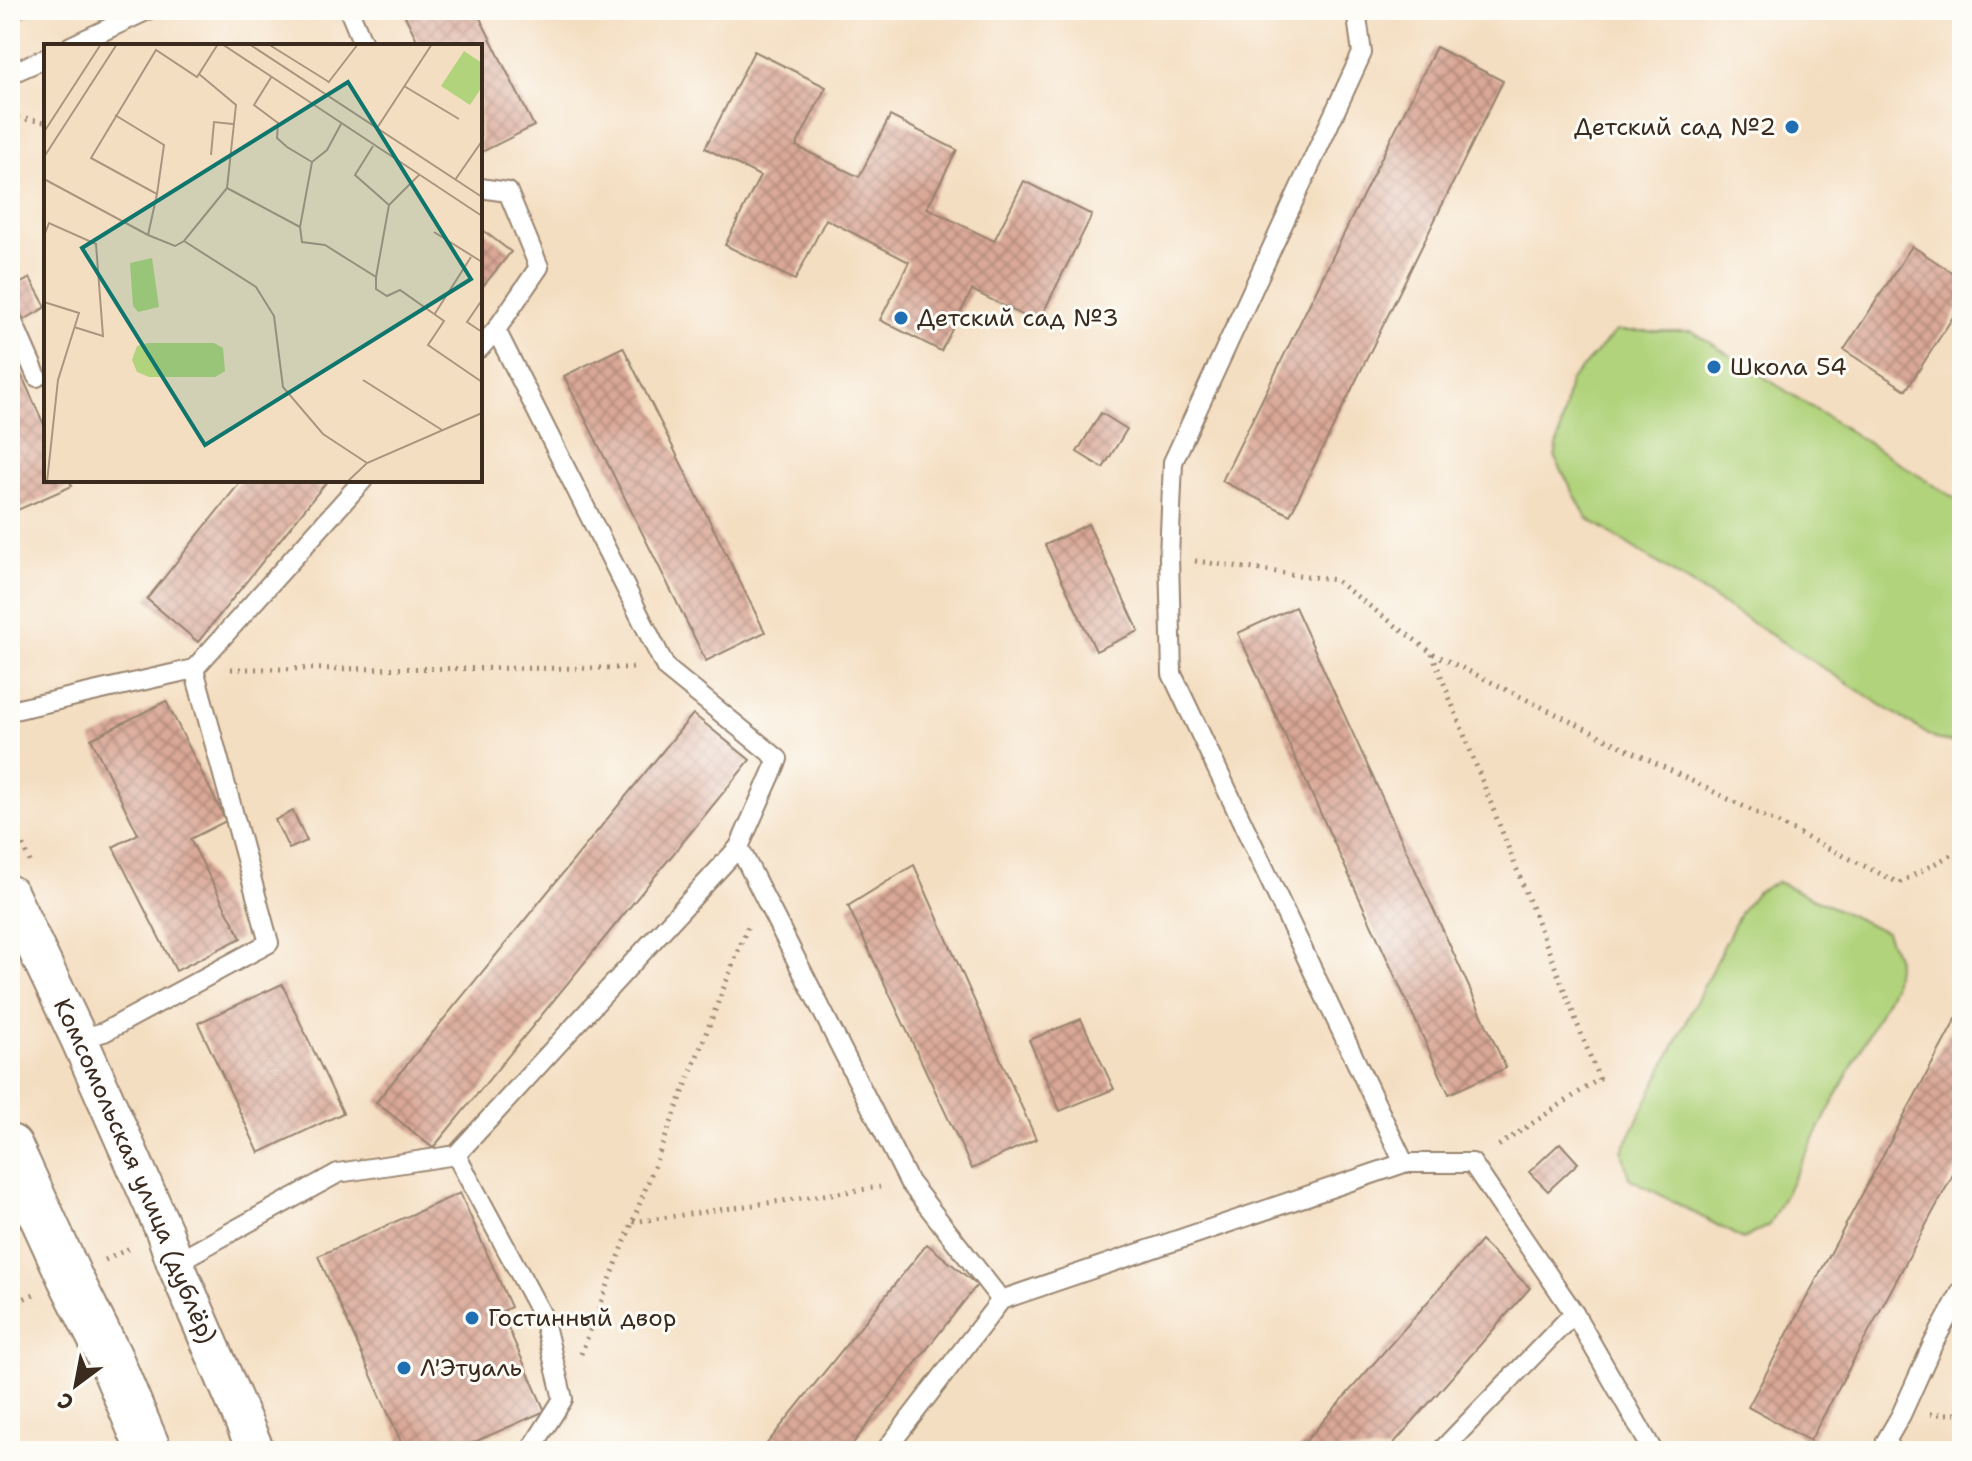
<svg xmlns="http://www.w3.org/2000/svg" width="1972" height="1461" viewBox="0 0 1972 1461" font-family="'Shantell Sans',sans-serif">
<style>
.green{fill:#b1d37b;stroke:#767e4c;stroke-width:2}
.building{fill:url(#building-cross-hatch)}
.lines{fill:none;stroke-linecap:round;stroke-linejoin:round}
.service-casing{stroke:#988470;stroke-width:22}
.minor-casing{stroke:#988470;stroke-width:40}
.tertiary-casing{stroke:#988470;stroke-width:48}
.path{stroke:#988470;stroke-width:5;stroke-dasharray:2 6;stroke-linecap:butt}
.service{stroke:#fff;stroke-width:18}
.minor{stroke:#fff;stroke-width:36}
.tertiary{stroke:#fff;stroke-width:44}
.poi-dot{fill:#1f6fb2;stroke:#fdfcf7;stroke-width:3}
.labels{text-anchor:middle;dominant-baseline:central;stroke-width:6;stroke-linejoin:round;paint-order:stroke}
.poi-label{font-size:24px;fill:#3b2a1e;stroke:#fdfcf7;text-anchor:start}
.street-label{font-size:24px;fill:#3b2a1e;stroke:#fdfcf7}
.inset-road{fill:none;stroke:#aa9680;stroke-width:2}
.view{fill:#0f766e;fill-opacity:0.15;stroke:#0f766e;stroke-width:4}
.inset-edge{fill:none;stroke:#3b2a1e;stroke-width:4}
</style>
<defs>
<pattern id="building-cross-hatch" width="8" height="8" patternUnits="userSpaceOnUse" patternTransform="scale(2)"><rect width="8" height="8" fill="#daa897"/><path d="M0 0l8 8M0 8l8-8" fill="none" stroke="#b2897b"/></pattern>
</defs>
<rect width="100%" height="100%" fill="#fdfcf7"/>
<filter id="ink" filterUnits="userSpaceOnUse"><feTurbulence type="fractalNoise" baseFrequency=".0125" numOctaves="2"/><feDisplacementMap in="SourceGraphic" scale="16" xChannelSelector="R" yChannelSelector="G"/><feConvolveMatrix kernelMatrix="1 2 1 2 8 2 1 2 1" color-interpolation-filters="sRGB"/></filter>
<filter id="wash" filterUnits="userSpaceOnUse"><feTurbulence type="fractalNoise" baseFrequency=".006" numOctaves="4" result="noise"/><feDisplacementMap in="SourceGraphic" scale="32" xChannelSelector="R" yChannelSelector="G"/><feGaussianBlur stdDeviation="1.8" result="paint"/><feColorMatrix in="noise" values="0 0 0 0 0 0 0 0 0 0 0 0 0 0 0 0 0 1.4 0 .05"/><feComposite in="paint" operator="in"/></filter>
<g filter="url(#wash)">
<rect width="100%" height="100%" fill="#f4dec1"/>
<g class="green">
<polygon points="1616,331 1692,331 1962,503 1962,745 1935,739 1587,518 1555,458 1570,381"/>
<polygon points="1778,882 1886,932 1897,959 1893,987 1769,1225 1743,1239 1629,1178 1622,1151 1741,911 1757,892"/>
</g>
<g id="blocks">
<g class="building">
<polygon points="10,10 36,10 10,22"/>
<polygon points="402,10 476,10 534,126 480,153 480,46 420,46"/>
<polygon points="1436,47 1503,81 1290,515 1222,481"/>
<polygon points="754,51 826,87 796,146 859,177 890,116 957,150 927,208 994,241 1024,181 1092,215 1038,323 972,290 941,351 880,320 909,262 826,219 795,280 725,245 760,176 705,148"/>
<polygon points="480,228 511,252 480,290"/>
<polygon points="1912,246 1962,279 1962,303 1906,390 1844,350"/>
<polygon points="30,278 46,307 24,320 10,297 10,289"/>
<polygon points="623,347 765,632 706,661 564,376"/>
<polygon points="10,350 46,429 46,480 69,480 72,486 13,512 10,506"/>
<polygon points="1101,413 1127,429 1103,468 1077,452"/>
<polygon points="242,480 328,480 198,642 147,599"/>
<polygon points="1088,524 1139,631 1096,651 1045,545"/>
<polygon points="1295,607 1506,1068 1449,1094 1238,633"/>
<polygon points="166,701 226,821 190,839 241,938 176,971 113,847 138,834 91,739"/>
<polygon points="693,714 750,760 433,1148 376,1102"/>
<polygon points="293,811 307,841 289,849 275,820"/>
<polygon points="914,865 1036,1139 972,1169 848,906"/>
<polygon points="282,984 343,1113 259,1153 198,1023"/>
<polygon points="1962,1008 1962,1158 1810,1441 1748,1407"/>
<polygon points="1081,1019 1114,1089 1060,1111 1029,1040"/>
<polygon points="1560,1143 1578,1163 1548,1191 1529,1172"/>
<polygon points="460,1193 511,1307 501,1312 545,1411 454,1451 405,1451 318,1256"/>
<polygon points="1481,1241 1530,1288 1387,1451 1297,1451"/>
<polygon points="927,1244 977,1285 847,1451 761,1451"/>
</g>
</g>
</g>
<g filter="url(#ink)">
<use href="#blocks" fill-opacity="0" stroke="#988470" stroke-width="2"/>
<g class="lines">
<g class="service-casing">
<g id="service">
<polyline points="349,10 364,46"/>
<polyline points="1356,10 1362,53 1173,462 1169,557 1172,674 1404,1163"/>
<polyline points="71,46 148,10"/>
<polyline points="10,74 46,58"/>
<polyline points="10,315 37,377"/>
<polyline points="480,348 496,330"/>
<polyline points="10,711 194,669 363,480"/>
<polyline points="739,847 909,1182 1001,1300"/>
<polyline points="79,1039 104,1032 269,943 194,669"/>
<polyline points="456,1155 543,1317 563,1399 530,1451"/>
<polyline points="175,1263 338,1173 456,1155 739,847 778,759 666,668 496,330 539,267 508,192 480,188"/>
<polyline points="885,1451 1001,1300 1404,1163 1472,1163 1574,1313 1653,1451"/>
<polyline points="1441,1451 1574,1313"/>
<polyline points="1893,1451 1886,1441 1901,1415 1933,1344 1962,1290"/>
</g>
</g>
<g class="minor-casing">
<g id="minor">
<path id="s1" d="M10,894L79,1039L164,1231L175,1263L256,1451"/>
</g>
</g>
<g class="tertiary-casing">
<polyline id="tertiary" points="10,1147 70,1278 110,1358 149,1451"/>
</g>
<g class="path">
<polyline points="10,117 46,122"/>
<polyline points="1195,561 1335,580 1432,653 1899,883 1962,849"/>
<polyline points="1432,653 1599,1079 1495,1148"/>
<polyline points="231,669 637,668"/>
<polyline points="10,816 30,862"/>
<polyline points="633,1222 880,1187"/>
<polyline points="105,1260 132,1247"/>
<polyline points="10,1305 34,1294"/>
<polyline points="581,1354 749,923"/>
<polyline points="1930,1414 1962,1414"/>
</g>
<use href="#service" class="service"/>
<use href="#minor" class="minor"/>
<use href="#tertiary" class="tertiary"/>
</g>
</g>
<g class="poi-dot">
<circle cx="1792" cy="127" r="8"/>
<circle cx="901" cy="318" r="8"/>
<circle cx="1714" cy="367" r="8"/>
<circle cx="472" cy="1318" r="8"/>
<circle cx="404" cy="1368" r="8"/>
</g>
<g class="labels">
<g class="poi-label">
<text x="1776" y="127" text-anchor="end">Детский сад №2</text>
<text x="917" y="318">Детский сад №3</text>
<text x="1730" y="367">Школа 54</text>
<text x="488" y="1318">Гостинный двор</text>
<text x="420" y="1368">Л'Этуаль</text>
</g>
<g class="street-label">
<text stroke="none"><textPath href="#s1" startOffset="304">Комсомольская улица (дублёр)</textPath></text>
</g>
</g>
<g transform="translate(44 44)">
<rect width="438" height="438" fill="#f4dec1"/>
<path d="M108,214L115,263L94,268L89,262L86,219ZM104,299H170L179,304L181,327L171,333H105L93,328L88,316L93,302Z" fill="#b1d37b"/>
<path d="M420,7L438,19V43L426,61L397,42Z" fill="#b1d37b"/>
<path class="inset-road" d="M178,0L438,172M205,0L438,153M224,0L285,38M228,32L210,61L234,79L233,94L243,103L268,118M284,39L314,0M360,42L415,75M71,71L120,101L113,150M297,80L283,106L268,118L256,183L258,198L281,201L332,233V245L343,252L356,246L400,277L384,301L438,338M333,84L388,0M0,88L57,0M329,102L311,131L345,161M167,111L170,78L189,80M0,113L73,0M0,135L104,191L131,202L140,197L183,144L192,61L155,30M411,136L438,97M183,144L256,183M390,188L438,218M104,191L113,150L47,114L112,6L153,33L174,0M0,192L5,179L52,200L59,292L30,283M140,197L212,243L230,272L239,343L279,390L323,419M332,233L345,161L375,131M438,256L423,278L438,288M0,258L35,269L14,336L3,438M390,271L427,213M319,336L398,386M303,438L323,419L438,369"/>
<path class="view" d="M304,38L427,235L161,401L38,204Z"/>
<rect width="438" height="438" class="inset-edge"/>
</g>
<rect width="1972" height="1461" fill="none" stroke="#fdfcf7" stroke-width="40"/>
<g transform="translate(76 1385) rotate(212)" stroke="#fdfcf7" stroke-width="6" paint-order="stroke">
<path d="M0-6L14 30L0 20L-14 30Z" fill="#3b2a1e"/>
<text y="-12" font-size="22" font-weight="bold" text-anchor="middle" fill="#3b2a1e">С</text>
</g>
</svg>
